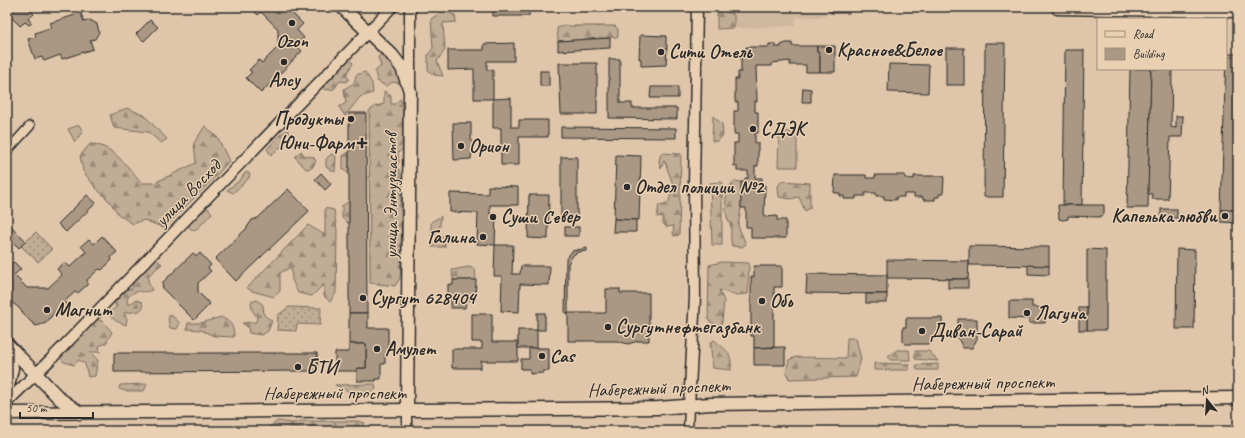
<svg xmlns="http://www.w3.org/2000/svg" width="1245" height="438" viewBox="0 0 1245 438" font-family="Caveat,sans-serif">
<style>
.built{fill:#cfb89f}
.grass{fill:#c1ac95;stroke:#766c60}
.forest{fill:url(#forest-firs);stroke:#766c60}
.park{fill:url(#park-dots);stroke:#766c60}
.building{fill:#aa9884;stroke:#2b2b2b}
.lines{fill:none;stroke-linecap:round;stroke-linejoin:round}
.minor-casing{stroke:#2b2b2b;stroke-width:11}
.tertiary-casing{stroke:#2b2b2b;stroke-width:13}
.secondary-casing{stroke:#2b2b2b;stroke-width:15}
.minor{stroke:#ead0b2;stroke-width:8}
.tertiary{stroke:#ead0b2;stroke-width:10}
.secondary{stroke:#ead0b2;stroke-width:12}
.poi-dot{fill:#2b2b2b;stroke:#ead0b2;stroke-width:1.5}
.labels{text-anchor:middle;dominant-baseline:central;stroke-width:3;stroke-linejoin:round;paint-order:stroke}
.poi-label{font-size:19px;font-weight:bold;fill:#2b2b2b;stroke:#ead0b2;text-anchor:start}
.street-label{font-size:19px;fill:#2b2b2b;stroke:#ead0b2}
</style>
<defs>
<pattern id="forest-firs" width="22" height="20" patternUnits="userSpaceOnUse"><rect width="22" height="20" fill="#c1ac95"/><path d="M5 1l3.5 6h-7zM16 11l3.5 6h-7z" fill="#9d8c7a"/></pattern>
<pattern id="park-dots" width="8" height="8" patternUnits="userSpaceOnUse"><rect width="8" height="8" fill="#c1ac95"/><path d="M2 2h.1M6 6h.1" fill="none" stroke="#9d8c7a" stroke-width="1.8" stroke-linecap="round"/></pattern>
</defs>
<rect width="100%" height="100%" fill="#dfc6aa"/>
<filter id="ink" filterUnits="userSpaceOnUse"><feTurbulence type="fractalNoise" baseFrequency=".025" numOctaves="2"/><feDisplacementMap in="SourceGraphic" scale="8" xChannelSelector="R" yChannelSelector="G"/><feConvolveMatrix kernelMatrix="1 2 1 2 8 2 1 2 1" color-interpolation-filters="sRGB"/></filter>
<g filter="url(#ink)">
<polygon class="built" points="717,7 831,7 831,13 820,17 796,17 795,26 717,29"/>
<polygon class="grass" points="779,132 797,132 797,167 778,167"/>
<g class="forest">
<polygon points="443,11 455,15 456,22 443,23 445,50 437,61 443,76 434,75 428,70 428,55 433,48 431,19"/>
<polygon points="724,11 734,15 734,28 717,29 717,12"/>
<polygon points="564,26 615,26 618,29 618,37 558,41 557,28"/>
<polygon points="381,54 400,73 402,80 398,83 393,82 386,86 377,81 375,71 381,66 378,57"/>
<polygon points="349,60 353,63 346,75 349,79 346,82 340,81 334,89 325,90 322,86"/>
<polygon points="365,72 372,83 373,93 360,97 345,116 339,107 346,103 344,89 354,83 356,75"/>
<polygon points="384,91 391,96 391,104 395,104 400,99 403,103 403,149 398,153 399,162 397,166 400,172 402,254 400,278 395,286 370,283 369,111 376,106 384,104"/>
<polygon points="127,108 144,115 167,139 161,143 148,132 114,128 110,115"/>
<polygon points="713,116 722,124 723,135 718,141 712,141"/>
<polygon points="79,125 83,131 75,142 68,129"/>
<path d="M205,126L218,138L229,161L215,177L164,228L144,220L133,224L119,215L110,202L95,187L83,171L80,156L90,144C112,144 128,167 141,183H154L196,163L194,143Z"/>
<path d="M288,130L290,135L287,142L271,155L267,149C274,142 279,133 288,130Z"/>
<polygon points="301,151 305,156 313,157 316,161 312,168 306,169 295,157"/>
<polygon points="349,152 349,174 343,169 343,156"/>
<polygon points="661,153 681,154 679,235 674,236 673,233 674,226 666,227 663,223 663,216 657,217 659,204 662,206 669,202 671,193 676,189 673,184 664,160 661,169 659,161"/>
<polygon points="331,154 336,156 335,172 326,167 326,159"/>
<polygon points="246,172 250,174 249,178 233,193 227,190 239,181"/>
<path d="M734,181L741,182V208L738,226L746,244L742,247L732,246C730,239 731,234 731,227C730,224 728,220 727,217C724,205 725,190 734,181Z"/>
<polygon points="782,181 810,183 810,208 805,211 799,197 790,199 779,197 778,186"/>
<polygon points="722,182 722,245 712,245 710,183"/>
<polygon points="349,201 349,224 342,218 342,206"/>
<polygon points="208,208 212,213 197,229 192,230 189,227 188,222"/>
<polygon points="325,208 334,210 337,230 336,293 330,302 324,296 324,284 312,296 298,293 292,280 291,267 280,273 280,291 274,297 252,291 247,288 308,225 325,235"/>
<polygon points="441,216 439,233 445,239 445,247 432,247 431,222"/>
<path d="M155,258L162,264L149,275L148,282L152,290C142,295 136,286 127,299L128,305L136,300L142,302L143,308L139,311L124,313L127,319L126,325L116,321L108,314L116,307L114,300L125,289H132L134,281Z"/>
<polygon points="722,262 749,263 748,294 734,295 719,290 724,301 722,323 717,326 708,320 709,265"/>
<polygon points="469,267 475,269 476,280 453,280 452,270"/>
<polygon points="257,300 263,305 264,315 272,321 268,331 262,335 249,333 248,327 242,323 256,322 257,317 252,310 251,302"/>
<polygon points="170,314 180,323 177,329 170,328 168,319"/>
<path d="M221,317C231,322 234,326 234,337L214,336L201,330L187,329L188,323H201Z"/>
<polygon points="96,319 102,321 112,332 106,343 99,346 100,352 90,352 98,360 95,376 88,377 85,364 79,360 74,365 64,362 59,357"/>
<polygon points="847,338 856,338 861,359 856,377 789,379 786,372 789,360 796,357 846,358"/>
<path d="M714,340C727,351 732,352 731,370L713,368L710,343Z"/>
<polygon points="897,350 909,350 910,360 890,360 888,356"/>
<polygon points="915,351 929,351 938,361 915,359"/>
<polygon points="874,363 909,364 909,370 874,370"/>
<polygon points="938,364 938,370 917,370 916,365"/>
<polygon points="147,384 144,391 126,391 119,389 120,385"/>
<path d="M375,384L376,389C364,399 349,392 335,385Z"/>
<path d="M278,421L292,423L301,421H358L365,423L361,428L311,430L294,427C286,432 275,434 267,428Z"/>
</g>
<g class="park">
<polygon points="36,232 52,249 38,262 21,246"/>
<polygon points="289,307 321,308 320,325 297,324 296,331 277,330 278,315"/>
</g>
<g class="building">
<polygon points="17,7 27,7 34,14 28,19 32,23 29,25 25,22 20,26 9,15"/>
<polygon points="250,7 286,7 303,24 297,30 304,38 296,45 302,51 261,93 246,78 252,72 249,70 259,60 262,63 278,47 278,29 261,12 258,15"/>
<rect x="493" y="7" width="36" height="9"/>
<rect x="578" y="7" width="44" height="3"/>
<rect x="759" y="7" width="23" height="3"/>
<rect x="831" y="7" width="18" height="6"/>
<polygon points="81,13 84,22 90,20 97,24 99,32 95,39 90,40 93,49 62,59 60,55 44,61 42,57 35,59 28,39 36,37 35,33 52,27 50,23"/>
<polygon points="150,20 158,27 144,41 136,34"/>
<polygon points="640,35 666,36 666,45 667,45 666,65 641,66 641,59 639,59"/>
<polygon points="610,38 610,48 558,51 558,41"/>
<polygon points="514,43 514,61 487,61 487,70 493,70 493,99 474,99 474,69 448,70 448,50 484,50 484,44"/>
<polygon points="786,43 792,43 792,46 817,46 817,52 819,52 819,56 820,56 820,72 806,72 806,65 790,65 790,61 772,63 772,66 756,66 757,102 755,101 755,112 758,112 758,133 755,133 755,143 758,143 758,166 755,166 755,178 762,178 762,184 765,185 764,217 777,216 777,220 786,220 786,238 751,238 751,227 746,227 746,208 741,208 741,182 745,182 745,178 748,178 748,171 737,171 737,166 734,166 734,143 738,143 738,134 734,134 734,111 738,111 738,102 735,102 735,79 738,79 738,72 741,72 741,58 743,58 743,53 746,53 746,47 769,47 769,44 775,44 775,47 781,47 781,45"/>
<polygon points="985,43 1005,43 1003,197 984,197"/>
<polygon points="817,46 835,46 835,72 820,72 820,56 819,56 819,52 817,52"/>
<rect x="946" y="48" width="18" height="37"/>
<polygon points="1065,50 1084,50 1082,205 1063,205"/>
<polygon points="1226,54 1238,54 1238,210 1221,210"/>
<polygon points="609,59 620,59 620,103 632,103 632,108 677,108 677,119 609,118"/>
<polygon points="559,63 597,63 597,114 561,114"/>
<polygon points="889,64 929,65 928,93 888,92"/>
<polygon points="1130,69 1151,69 1148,208 1127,208"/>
<polygon points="1151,69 1172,69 1171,127 1176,128 1176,116 1183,116 1182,137 1170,137 1168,199 1152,199 1152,194 1148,194"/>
<rect x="540" y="71" width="9" height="15"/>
<polygon points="651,87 678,87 678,98 650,98"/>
<polygon points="803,88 811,89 811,102 802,102"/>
<polygon points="511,98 511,127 519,127 519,120 548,120 548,137 519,137 519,165 501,165 501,128 493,128 493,99"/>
<polygon points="349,113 366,113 367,313 349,313"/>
<polygon points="453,123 471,123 471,141 473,141 471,159 454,160"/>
<polygon points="561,127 676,128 676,138 561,137"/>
<polygon points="616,155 641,156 639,220 614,219"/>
<rect x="561" y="157" width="16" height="60"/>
<polygon points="321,173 331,184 325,190 315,179"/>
<polygon points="835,175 866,175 866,178 875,178 875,175 905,175 905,178 914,179 914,176 944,176 943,194 939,194 939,197 935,197 935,200 923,200 923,197 914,197 914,194 904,194 904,197 896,197 896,200 884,199 884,196 876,196 876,193 865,193 865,196 856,196 856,199 844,199 844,196 840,196 840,193 834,193"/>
<polygon points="488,186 518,187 518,205 490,205 490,214 496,214 495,245 477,244 478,213 450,212 450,193 488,194"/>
<polygon points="288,189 309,211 236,281 215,259 246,229 252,220 258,218"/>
<polygon points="87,195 96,203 66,232 58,224"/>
<polygon points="529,195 549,195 548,239 528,238"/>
<polygon points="1058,205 1104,205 1104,214 1099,217 1068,216 1068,219 1063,220 1059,219"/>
<rect x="1161" y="209" width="16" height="9"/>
<polygon points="1221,210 1238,210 1238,223 1221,222"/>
<polygon points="614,219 636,220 636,232 613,232"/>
<polygon points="12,227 26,241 19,248 7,236 7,231"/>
<rect x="565" y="227" width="14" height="9"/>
<polygon points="102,236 117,252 111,257 112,260 102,270 99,269 87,280 88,284 78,293 75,292 65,301 66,304 61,308 58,308 46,323 36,326 30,321 18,307 11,302 11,299 7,295 7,267 14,262 21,269 14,275 27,288 48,288 62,275 57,269 65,262 70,267 86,252 81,246 89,239 94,244"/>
<polygon points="495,245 513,245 512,274 520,274 521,266 550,266 549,285 520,284 519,312 501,311 502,276 494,276"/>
<polygon points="969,246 1049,247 1049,266 969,265"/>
<polygon points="587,248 587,251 578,252 573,255 568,264 568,313 565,313 566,259 572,251"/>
<polygon points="1087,249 1106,250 1106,330 1087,330"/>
<polygon points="1177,249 1195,250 1194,329 1176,329"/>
<polygon points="193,253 197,256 200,253 211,265 208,268 211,271 198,283 198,292 210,304 194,320 163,289 162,283"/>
<polygon points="1236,253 1238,253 1238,271 1235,271"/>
<polygon points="887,260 969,261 968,279 887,278"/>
<polygon points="1028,265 1049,266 1049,275 1028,274"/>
<polygon points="754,266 782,266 782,287 774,287 774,347 754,348 754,336 751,336 751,277 754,277"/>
<polygon points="807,274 887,275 887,294 806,293"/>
<rect x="948" y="279" width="20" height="9"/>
<polygon points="453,280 476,280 475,300 466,300 465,308 451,308 451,298 448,298 448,284 453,285"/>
<polygon points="606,289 620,289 620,293 649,293 649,341 638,341 628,344 617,341 568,341 568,313 606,313"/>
<rect x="866" y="294" width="21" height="9"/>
<polygon points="1009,301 1032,301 1032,307 1046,308 1045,323 1029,323 1029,319 1009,318"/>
<rect x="1079" y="308" width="8" height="22"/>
<polygon points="349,313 368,313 368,328 388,328 388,355 385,355 385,364 381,364 381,379 376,379 376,381 357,381 357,368 366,368 366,344 349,344"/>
<rect x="537" y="313" width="8" height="17"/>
<polygon points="472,314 492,314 492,342 518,342 518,361 481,361 481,368 452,368 452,349 482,349 482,342 472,342"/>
<polygon points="1235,315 1238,315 1238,343 1236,343"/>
<polygon points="906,318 942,318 942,336 932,338 932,342 929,344 905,344 903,342 903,327 906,327"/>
<polygon points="958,319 977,319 977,339 972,348 963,348 958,338"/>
<rect x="518" y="330" width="19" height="18"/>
<polygon points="349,344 366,344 366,368 357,368 357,371 335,371 335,352 349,352"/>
<polygon points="785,347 785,365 754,365 754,348"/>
<polygon points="529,348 549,348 549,371 543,371 543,373 530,374 530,369 521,369 521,359 529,359"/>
<polygon points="114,353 317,353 318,371 114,372"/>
<rect x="15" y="430" width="30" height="1"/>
</g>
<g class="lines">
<g class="minor-casing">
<g id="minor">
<polyline points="1057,10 1238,13"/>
<polyline points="7,151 30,126"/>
<polyline points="407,431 407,410"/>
<polyline points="688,431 689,406"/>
</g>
</g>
<g class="tertiary-casing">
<g id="tertiary">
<polyline points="410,87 410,7"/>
<polyline points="7,402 51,359 392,7"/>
<polyline points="689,406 695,297 694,186 697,7"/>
</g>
</g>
<g class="secondary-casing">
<g id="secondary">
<polyline points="342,7 392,55 402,68 410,91 407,410"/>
<polyline points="7,344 60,399 80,413"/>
<polyline points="7,391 12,368 8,345"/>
<polyline points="7,413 557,409 658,408 710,404 1238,398"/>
</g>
</g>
<use href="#minor" class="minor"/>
<use href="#tertiary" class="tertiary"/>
<use href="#secondary" class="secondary"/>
</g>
</g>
<g class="poi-dot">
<circle cx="292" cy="23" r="4"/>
<circle cx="829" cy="50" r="4"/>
<circle cx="661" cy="52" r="4"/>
<circle cx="284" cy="62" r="4"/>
<circle cx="351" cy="119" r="4"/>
<circle cx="753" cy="129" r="4"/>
<path d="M360 137h4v4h4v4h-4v4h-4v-4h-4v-4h4z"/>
<circle cx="461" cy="146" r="4"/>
<circle cx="627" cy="187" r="4"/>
<circle cx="1225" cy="216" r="4"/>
<circle cx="493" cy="217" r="4"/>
<circle cx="483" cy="237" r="4"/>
<circle cx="363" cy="298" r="4"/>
<circle cx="762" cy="301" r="4"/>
<circle cx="47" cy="310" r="4"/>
<circle cx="1027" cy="313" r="4"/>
<circle cx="608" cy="327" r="4"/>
<circle cx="922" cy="331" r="4"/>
<circle cx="377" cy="349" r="4"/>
<circle cx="542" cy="356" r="4"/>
<circle cx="298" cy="367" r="4"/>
</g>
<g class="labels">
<g class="poi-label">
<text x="292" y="41" text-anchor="middle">Ozon</text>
<text x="837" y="50">Красное&amp;Белое</text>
<text x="669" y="52">Сити Отель</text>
<text x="284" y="80" text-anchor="middle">Алсу</text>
<text x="343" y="119" text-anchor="end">Продукты</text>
<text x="761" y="129">СДЭК</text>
<text x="354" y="143" text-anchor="end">Юни-Фарм</text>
<text x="469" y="146">Орион</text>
<text x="635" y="187">Отдел полиции №2</text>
<text x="1217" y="216" text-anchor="end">Капелька любви</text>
<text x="501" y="217">Суши Север</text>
<text x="475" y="237" text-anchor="end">Галина</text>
<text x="371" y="298">Сургут 628404</text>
<text x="770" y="301">Обь</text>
<text x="55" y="310">Магнит</text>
<text x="1035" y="313">Лагуна</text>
<text x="616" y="327">Сургутнефтегазбанк</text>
<text x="930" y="331">Диван-Сарай</text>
<text x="385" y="349">Амулет</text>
<text x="550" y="356">Cas</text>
<text x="306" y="367">БТИ</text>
</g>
<g class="street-label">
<text transform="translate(188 193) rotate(-46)">улица Восход</text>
<text transform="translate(391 196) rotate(-90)">улица Энтузиастов</text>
<text transform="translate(983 383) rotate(-1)">Набережный проспект</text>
<text transform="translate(659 388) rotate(-2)">Набережный проспект</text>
<text x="335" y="393">Набережный проспект</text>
</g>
</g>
<rect width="1245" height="438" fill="none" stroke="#ead0b2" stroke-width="24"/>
<rect x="12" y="12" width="1221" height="414" fill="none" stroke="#2b2b2b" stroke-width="1.5" filter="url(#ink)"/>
<rect x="1097" y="18" width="130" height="52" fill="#ead0b2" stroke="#9e8e7c"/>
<rect x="1105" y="31" width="20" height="6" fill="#ead0b2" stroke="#9e8e7c"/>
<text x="1133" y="38" font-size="12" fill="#2b2b2b">Road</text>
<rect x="1105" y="48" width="20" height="12" fill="#aa9884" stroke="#9e8e7c"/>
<text x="1133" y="58" font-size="12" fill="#2b2b2b">Building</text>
<g transform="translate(1207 400) rotate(342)" stroke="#ead0b2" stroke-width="3" paint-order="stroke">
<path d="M0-3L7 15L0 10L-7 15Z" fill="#2b2b2b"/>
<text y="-6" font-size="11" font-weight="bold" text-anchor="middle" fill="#2b2b2b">N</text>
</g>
<path d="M20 412v6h73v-6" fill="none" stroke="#2b2b2b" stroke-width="2"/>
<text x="26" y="412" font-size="12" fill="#2b2b2b" stroke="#ead0b2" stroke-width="3" paint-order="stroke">50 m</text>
</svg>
